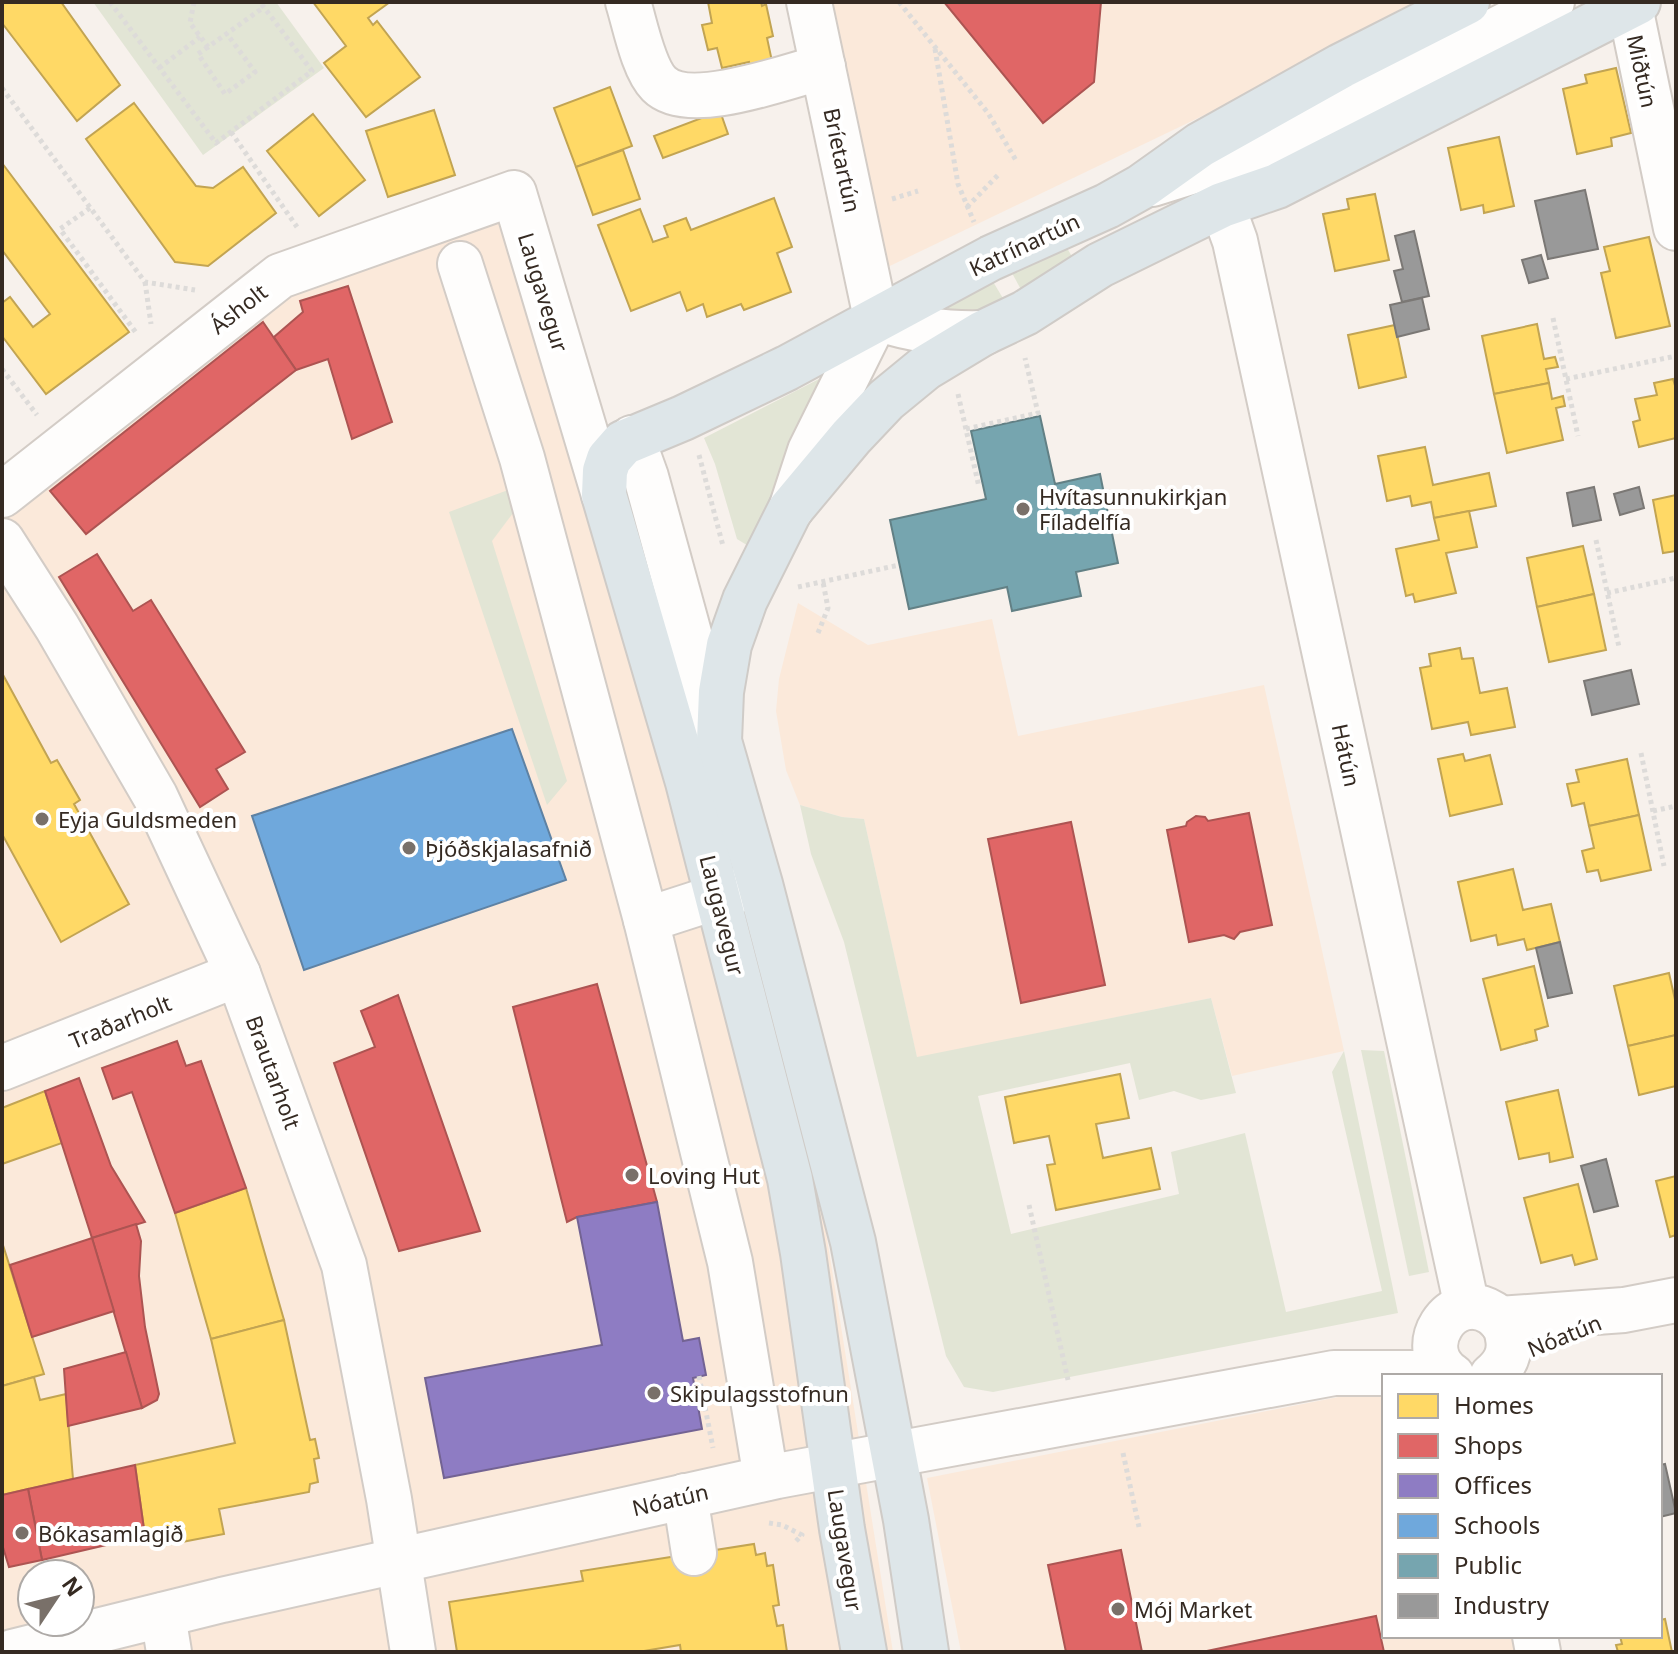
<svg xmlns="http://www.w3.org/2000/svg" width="1678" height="1654" viewBox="0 0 1678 1654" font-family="'Noto Sans',sans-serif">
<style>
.built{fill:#fbe9da;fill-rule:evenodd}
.green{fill:#e2e5d5}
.homes{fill:#ffd966;stroke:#c2a452;stroke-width:2}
.shops{fill:#e06666;stroke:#ad5452;stroke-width:2}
.offices{fill:#8e7cc3;stroke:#736393;stroke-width:2}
.schools{fill:#6fa8dc;stroke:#5e82a4;stroke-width:2}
.public{fill:#76a5af;stroke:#628085;stroke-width:2}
.industry{fill:#999;stroke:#7b7875;stroke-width:2}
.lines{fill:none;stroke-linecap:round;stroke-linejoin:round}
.minor-casing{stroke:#d3ccc6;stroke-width:48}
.major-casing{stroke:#cfcbc7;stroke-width:48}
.path{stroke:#dddbd9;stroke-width:5;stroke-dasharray:4 4;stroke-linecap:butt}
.minor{stroke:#fefdfc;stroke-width:44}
.major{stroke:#dee6e9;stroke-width:44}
.poi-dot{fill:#797069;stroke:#fff;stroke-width:3}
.labels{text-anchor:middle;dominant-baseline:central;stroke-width:8;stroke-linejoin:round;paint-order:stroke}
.street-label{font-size:22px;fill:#352a22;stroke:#fff}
.poi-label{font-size:22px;fill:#352a22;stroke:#fff;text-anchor:start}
</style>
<rect width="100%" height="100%" fill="#f7f1ec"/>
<g class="built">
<polygon points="808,2 1433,2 1400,21 869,276"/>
<path d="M527,190L588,389L825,1226L893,1652H2V498L282,278ZM32,1574H80V1622H32Z"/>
<polygon points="798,603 868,645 992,619 1018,736 1264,685 1344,1051 1232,1076 1211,998 917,1058 864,819 842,817 800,805 786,770 776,711 779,679"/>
<polygon points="1384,1388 1384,1636 1519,1636 1523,1652 961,1652 927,1478"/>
</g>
<g class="green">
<polygon points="93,2 276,2 324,68 203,155"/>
<polygon points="1054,247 1067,248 1074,260 1024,295 1007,264"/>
<polygon points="989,275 1007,305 994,312 952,317 947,307 953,297"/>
<polygon points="833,375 750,547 737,539 715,464 704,438 821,378"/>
<polygon points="508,490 519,505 492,541 567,781 547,805 449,512"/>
<polygon points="800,805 842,817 864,819 917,1057 1211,998 1236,1093 1201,1100 1174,1091 1139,1100 1130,1063 978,1096 1011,1234 1179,1194 1171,1152 1245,1133 1286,1312 1382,1291 1332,1072 1344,1051 1398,1313 993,1392 964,1387 946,1356 844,942 811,854"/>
<polygon points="1361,1050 1384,1051 1429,1272 1409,1276"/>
</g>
<g class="homes">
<polygon points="2,2 61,2 120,85 77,121 2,23"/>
<polygon points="313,2 390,2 368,18 373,25 377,21 420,77 366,117 324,63 346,46"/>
<polygon points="708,2 761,2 762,6 766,4 773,36 767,38 773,66 751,71 749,62 722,68 717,48 708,50 702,25 712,23"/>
<polygon points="1616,68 1631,133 1611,138 1612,146 1577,154 1563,89 1587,83 1585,75"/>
<polygon points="610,87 632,146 576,167 554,108"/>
<polygon points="134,103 196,186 213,188 243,167 276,213 208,266 175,262 86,139"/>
<polygon points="434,110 455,175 388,197 366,131"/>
<polygon points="720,111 728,134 663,158 654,136"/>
<polygon points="313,114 365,180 319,216 267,151"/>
<polygon points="1499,137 1514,206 1484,213 1483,205 1461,210 1448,148"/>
<polygon points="623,150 640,199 593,215 576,167"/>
<polygon points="2,163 129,332 46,394 2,336 2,303 10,297 33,327 50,314 2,250"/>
<polygon points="1375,194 1389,260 1335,271 1323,214 1349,209 1347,199"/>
<polygon points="774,198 792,247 777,253 791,292 744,310 741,304 707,317 703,304 687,311 680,292 631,311 598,225 640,209 653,242 668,237 664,226 686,218 691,230"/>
<polygon points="1649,237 1670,326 1616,338 1601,273 1610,271 1604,247"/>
<polygon points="1537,324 1544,359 1555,357 1558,367 1546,369 1549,383 1494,394 1482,336"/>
<polygon points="1395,325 1406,377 1359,388 1348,335"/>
<polygon points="1673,379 1676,389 1676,438 1639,447 1633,422 1640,420 1635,399 1657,395 1654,383"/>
<polygon points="1549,383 1552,399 1563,396 1565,406 1556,408 1563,440 1507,453 1494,394"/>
<polygon points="1425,447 1433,485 1489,473 1496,506 1434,518 1431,502 1412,506 1410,496 1387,501 1378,456"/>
<polygon points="1676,495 1676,551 1663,553 1653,500"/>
<polygon points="1469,511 1477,547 1446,553 1456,593 1415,602 1413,594 1406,596 1396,549 1439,540 1434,518"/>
<polygon points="1583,546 1594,594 1537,607 1527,558"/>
<polygon points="1594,594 1606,650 1549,662 1537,607"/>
<polygon points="1460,648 1462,659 1473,658 1480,693 1507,688 1515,727 1471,735 1468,722 1432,729 1420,668 1431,666 1429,654"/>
<polygon points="2,673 51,763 57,760 80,800 74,804 129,904 61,942 2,834"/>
<polygon points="1463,754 1465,761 1490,755 1502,804 1450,816 1438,759"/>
<polygon points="1627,759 1639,815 1589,826 1584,803 1572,806 1567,784 1579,782 1576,770"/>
<polygon points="1639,815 1651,870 1601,881 1598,870 1587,872 1582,851 1594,848 1589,826"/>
<polygon points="1513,869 1523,910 1551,904 1560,942 1527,950 1524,939 1498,945 1496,935 1471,941 1458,882"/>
<polygon points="1534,966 1548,1026 1535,1030 1537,1040 1501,1050 1483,979"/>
<polygon points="1669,973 1676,1004 1676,1035 1628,1046 1614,986"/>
<polygon points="1676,1035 1676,1086 1639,1095 1628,1046"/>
<polygon points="1120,1074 1129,1118 1096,1124 1103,1158 1151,1148 1160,1189 1056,1210 1047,1165 1055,1164 1049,1136 1014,1143 1005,1097"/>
<polygon points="1558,1090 1573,1157 1550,1162 1549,1153 1519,1159 1506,1102"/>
<polygon points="45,1091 62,1143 2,1164 2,1108"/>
<polygon points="1676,1176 1676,1235 1670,1237 1656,1181"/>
<polygon points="1578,1184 1597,1259 1575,1265 1572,1255 1541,1263 1524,1198"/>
<polygon points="246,1188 284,1320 211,1339 175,1213"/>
<polygon points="2,1242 44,1374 2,1386"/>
<polygon points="284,1320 310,1440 315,1439 319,1458 314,1459 318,1482 310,1484 309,1492 219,1509 224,1534 161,1546 158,1533 145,1536 135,1465 235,1443 211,1339"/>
<polygon points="34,1377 40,1400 66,1394 73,1479 2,1495 2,1386"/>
<polygon points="754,1544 756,1555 765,1553 767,1566 773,1565 779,1605 773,1606 777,1626 783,1625 787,1652 681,1652 680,1645 638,1652 457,1652 449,1602 583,1581 581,1571"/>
<polygon points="1665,1619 1672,1652 1618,1652 1616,1645 1622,1644 1620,1636 1660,1636 1660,1620"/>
</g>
<g class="shops">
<polygon points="944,2 1101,2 1094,82 1043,123"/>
<polygon points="348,286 392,422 352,439 328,359 296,370 274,337 303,312 300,301"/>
<polygon points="263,322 296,370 86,534 50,491"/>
<polygon points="97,554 133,611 151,600 245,752 216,769 228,789 200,807 59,577"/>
<polygon points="1249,813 1272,925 1240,932 1234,939 1224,935 1189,942 1167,830 1186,826 1187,822 1196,816 1205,817 1208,821"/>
<polygon points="1071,822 1105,985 1021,1003 988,839"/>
<polygon points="597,984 657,1202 577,1217 567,1222 513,1007"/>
<polygon points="398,995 480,1231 399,1251 334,1063 375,1047 361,1011"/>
<polygon points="177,1041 186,1066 201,1061 246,1188 175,1213 132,1092 113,1099 102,1068"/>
<polygon points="79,1078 111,1166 145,1222 92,1238 45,1091"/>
<polygon points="136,1224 141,1241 139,1276 145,1327 159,1394 157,1400 142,1408 92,1238"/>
<polygon points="92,1238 114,1311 32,1337 10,1265"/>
<polygon points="126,1352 142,1408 68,1426 64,1369"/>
<polygon points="135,1465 145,1536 42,1560 28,1489"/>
<polygon points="28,1489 42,1560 9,1567 2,1544 2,1495"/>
<polygon points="1121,1550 1142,1652 1066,1652 1048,1565"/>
<polygon points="1376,1616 1384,1652 1202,1652 1269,1638"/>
</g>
<polygon class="offices" points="657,1202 683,1341 699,1338 706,1375 693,1378 702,1429 444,1478 425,1378 602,1345 577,1217"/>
<polygon class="schools" points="512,729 566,880 304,970 252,816"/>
<polygon class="public" points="1040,416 1055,484 1100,474 1118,563 1076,572 1081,596 1012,611 1007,587 909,609 890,520 986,499 971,431"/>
<g class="industry">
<polygon points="1585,190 1598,249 1548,259 1535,201"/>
<polygon points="1414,231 1429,296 1402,302 1394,271 1403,269 1395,236"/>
<polygon points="1541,255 1548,278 1529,283 1522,260"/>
<polygon points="1422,298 1429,329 1397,337 1390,305"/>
<polygon points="1594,487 1601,520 1573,526 1567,493"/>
<polygon points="1639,487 1644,508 1620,515 1614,494"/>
<polygon points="1631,670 1639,704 1592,715 1584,681"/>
<polygon points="1560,942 1572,993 1548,998 1536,948"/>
<polygon points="1606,1159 1618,1206 1594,1212 1581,1166"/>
<polygon points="1665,1464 1676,1513 1660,1517 1660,1465"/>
</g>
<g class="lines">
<g class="minor-casing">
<g id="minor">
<path d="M628,2C635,24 643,68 659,84C689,114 787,76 823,67"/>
<polyline points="809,2 876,318"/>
<polyline points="1630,7 1676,228"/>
<polyline points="1354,101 1317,135 1260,171 1222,205 1235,241 1467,1307"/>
<polyline points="1152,184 1213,165 1296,117 1354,101 1552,2"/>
<polyline points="460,264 522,458 646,920 730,1262 766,1478"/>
<path d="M876,318C912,330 944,334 983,333"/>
<polyline points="632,438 646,477 717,735"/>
<polyline points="2,495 280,276 514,193 604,495"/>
<polyline points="791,509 810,451 876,318"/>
<polyline points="2,541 57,627 155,796 238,974 344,1265 389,1499 413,1652"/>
<polyline points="646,920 754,885"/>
<polyline points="2,1068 238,974"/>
<polyline points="1499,1319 1624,1310 1676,1300"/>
<path d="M1452,1376C1412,1349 1451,1287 1492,1313C1501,1319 1507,1328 1508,1338C1511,1354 1504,1366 1492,1376"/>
<polyline points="685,1496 694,1553"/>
<polyline points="163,1615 169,1652"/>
<polyline points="1535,1636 1538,1652"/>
<polyline points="12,1652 222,1600 777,1476 1334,1373 1447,1373"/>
</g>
</g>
<g class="major-casing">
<g id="major">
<polyline points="864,1652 842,1529 803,1253 790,1179 688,782 604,495 605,471 609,459 623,443 683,418 787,368 991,258 1107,206 1141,187 1200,145 1341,66 1467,2"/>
<polyline points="926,1652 906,1520 853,1242 760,884 719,741 721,692 729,645 745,600 790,510 851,437 886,400 925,368 983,333 1025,313 1100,265 1222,205 1277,186 1638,2"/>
</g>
</g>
<g class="path">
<polyline points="110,2 216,143 312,71 260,2"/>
<polyline points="194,2 190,23 208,47 264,7"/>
<polyline points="899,2 988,113 1017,162"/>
<polyline points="208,47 198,54 225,94 255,72 227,34"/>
<polyline points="935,49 958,184 974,222"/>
<polyline points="159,68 200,37"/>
<polyline points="2,88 145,282 195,290"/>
<polyline points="231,132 297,227"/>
<polyline points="892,199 918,191"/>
<polyline points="967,207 999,174"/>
<polyline points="90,208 60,229 137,334"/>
<polyline points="145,282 151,324"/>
<polyline points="1553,318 1578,436"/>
<polyline points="2,369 37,415"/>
<polyline points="1566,379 1676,356"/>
<polyline points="958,394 979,487"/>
<polyline points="966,429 1038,413 1025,358"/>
<polyline points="699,455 723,546"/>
<polyline points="1596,540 1619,647"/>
<polyline points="798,587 899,565"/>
<polyline points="1607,593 1676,578"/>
<polyline points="818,633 828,608 823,582"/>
<polyline points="1641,753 1664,866"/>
<polyline points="1653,811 1676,806"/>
<polyline points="1029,1205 1068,1380"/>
<polyline points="699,1376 713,1448"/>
<polyline points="1123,1453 1139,1527"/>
<polyline points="769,1523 782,1525 802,1535 796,1541"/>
</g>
<use href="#minor" class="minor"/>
<use href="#major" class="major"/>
</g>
<g class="poi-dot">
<circle cx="1023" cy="509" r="8"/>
<circle cx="42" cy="819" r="8"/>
<circle cx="409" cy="848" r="8"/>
<circle cx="632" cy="1175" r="8"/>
<circle cx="654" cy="1393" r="8"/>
<circle cx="22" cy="1533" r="8"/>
<circle cx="1118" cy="1609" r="8"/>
</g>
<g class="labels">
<g class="street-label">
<text transform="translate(1643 71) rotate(78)">Miðtún</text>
<text transform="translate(843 160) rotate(78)">Bríetartún</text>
<text transform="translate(1024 244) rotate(-25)">Katrínartún</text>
<text transform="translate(544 292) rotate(73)">Laugavegur</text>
<text transform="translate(238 308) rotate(-38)">Ásholt</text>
<text transform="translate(1347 755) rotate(78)">Hátún</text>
<text transform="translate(723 915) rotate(76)">Laugavegur</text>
<text transform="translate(120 1021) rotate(-22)">Traðarholt</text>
<text transform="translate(274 1072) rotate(70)">Brautarholt</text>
<text transform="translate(1564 1335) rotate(-22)">Nóatún</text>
<text transform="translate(670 1499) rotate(-13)">Nóatún</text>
<text transform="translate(846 1550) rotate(81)">Laugavegur</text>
</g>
<g class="poi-label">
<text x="1039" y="496">Hvítasunnukirkjan<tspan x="1039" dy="25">Fíladelfía</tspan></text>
<text x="58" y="819">Eyja Guldsmeden</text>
<text x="425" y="848">Þjóðskjalasafnið</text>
<text x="648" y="1175">Loving Hut</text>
<text x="670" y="1393">Skipulagsstofnun</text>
<text x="38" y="1533">Bókasamlagið</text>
<text x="1134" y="1609">Mój Market</text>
</g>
</g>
<rect width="1678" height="1654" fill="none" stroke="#352a22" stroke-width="8"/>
<rect x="1382" y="1374" width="280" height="264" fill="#ffffff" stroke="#aeaaa7" stroke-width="2"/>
<rect x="1398" y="1394" width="40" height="24" fill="#ffd966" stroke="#aeaaa7" stroke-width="2"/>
<text x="1454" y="1414" font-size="24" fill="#352a22">Homes</text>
<rect x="1398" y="1434" width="40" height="24" fill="#e06666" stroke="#aeaaa7" stroke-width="2"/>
<text x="1454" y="1454" font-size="24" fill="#352a22">Shops</text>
<rect x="1398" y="1474" width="40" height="24" fill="#8e7cc3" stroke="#aeaaa7" stroke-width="2"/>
<text x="1454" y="1494" font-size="24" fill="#352a22">Offices</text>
<rect x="1398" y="1514" width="40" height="24" fill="#6fa8dc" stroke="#aeaaa7" stroke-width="2"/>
<text x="1454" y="1534" font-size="24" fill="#352a22">Schools</text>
<rect x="1398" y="1554" width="40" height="24" fill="#76a5af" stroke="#aeaaa7" stroke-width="2"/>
<text x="1454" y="1574" font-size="24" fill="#352a22">Public</text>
<rect x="1398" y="1594" width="40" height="24" fill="#999999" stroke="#aeaaa7" stroke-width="2"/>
<text x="1454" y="1614" font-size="24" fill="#352a22">Industry</text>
<g transform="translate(56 1598) rotate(55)"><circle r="38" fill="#ffffff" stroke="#aeaaa7" stroke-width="2"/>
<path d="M0-6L14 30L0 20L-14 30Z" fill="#797069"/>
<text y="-12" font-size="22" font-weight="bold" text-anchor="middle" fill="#352a22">N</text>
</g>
</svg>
